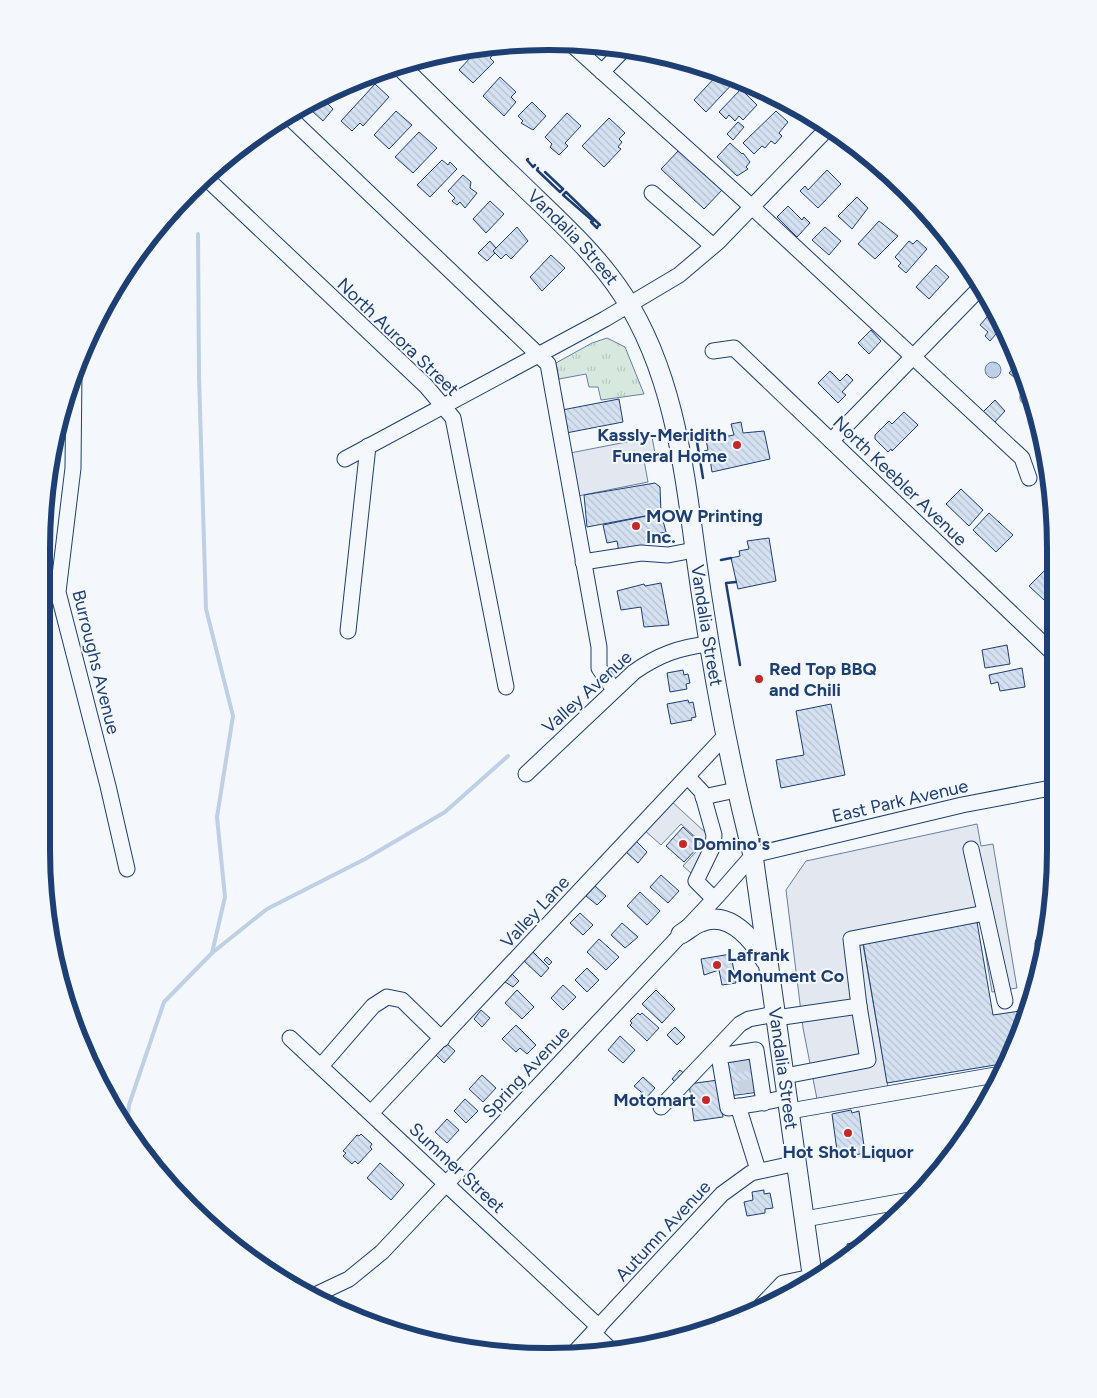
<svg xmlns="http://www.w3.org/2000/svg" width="1097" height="1398" viewBox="0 0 1097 1398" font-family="Figtree,sans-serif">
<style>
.grass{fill:url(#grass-tufts);stroke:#687fa3}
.parking{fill:#e3e8f0;stroke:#687fa3}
.water{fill:url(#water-ripples);stroke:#687fa3}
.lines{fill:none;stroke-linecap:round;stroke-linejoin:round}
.stream{stroke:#bed0e5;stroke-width:4}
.building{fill:url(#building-back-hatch);stroke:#1d3f73}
.minor-tunnel{stroke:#c9d2e0;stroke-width:15;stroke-dasharray:15 8;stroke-linecap:butt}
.minor-casing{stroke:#1d3f73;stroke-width:17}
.major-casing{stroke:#1d3f73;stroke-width:21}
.minor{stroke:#f4f7fb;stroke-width:15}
.major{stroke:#f4f7fb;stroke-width:19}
.wall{stroke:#1d3f73;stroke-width:2.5}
.poi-dot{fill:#c62828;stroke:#f4f7fb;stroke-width:2}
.labels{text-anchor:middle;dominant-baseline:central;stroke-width:4;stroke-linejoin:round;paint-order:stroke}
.street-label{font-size:18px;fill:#1d3f73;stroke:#f4f7fb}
.poi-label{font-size:18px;font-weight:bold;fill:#1d3f73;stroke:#f4f7fb;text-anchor:start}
.rim{fill:none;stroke:#1d3f73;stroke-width:6}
</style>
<defs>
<pattern id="grass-tufts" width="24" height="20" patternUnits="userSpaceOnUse" patternTransform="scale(1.25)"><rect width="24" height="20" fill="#d7e8df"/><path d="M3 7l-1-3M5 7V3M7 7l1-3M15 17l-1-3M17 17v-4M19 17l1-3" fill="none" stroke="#b8c8c3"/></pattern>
<pattern id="water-ripples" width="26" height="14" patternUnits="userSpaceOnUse" patternTransform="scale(1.25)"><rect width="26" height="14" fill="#bed0e5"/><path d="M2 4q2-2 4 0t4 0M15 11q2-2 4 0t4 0" fill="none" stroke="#9aaabe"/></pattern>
<pattern id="building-back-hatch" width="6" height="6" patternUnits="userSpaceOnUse" patternTransform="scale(1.25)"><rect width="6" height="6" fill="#d5e0f0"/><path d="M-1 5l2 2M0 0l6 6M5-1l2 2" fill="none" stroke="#b6c1d1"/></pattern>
</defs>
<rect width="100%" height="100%" fill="#f4f7fb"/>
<polygon class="grass" points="607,338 625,347 644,394 601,400 598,387 589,387 586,374 559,379 556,363 592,343"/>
<g class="parking">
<polygon points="652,437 655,453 643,455 648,482 578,496 570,453"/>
<polygon points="670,800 718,844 691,873 683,866 703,844 681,824 661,845 643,829"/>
<polygon points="977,824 981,846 993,844 1017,988 992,992 980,919 862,939 888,1087 817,1099 803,1028 786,890 806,861"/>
</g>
<g class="water">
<circle cx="993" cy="370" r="8"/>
<path d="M1030,389L1033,404L1025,405C1019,401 1018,396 1023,391Z"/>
</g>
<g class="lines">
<g class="stream">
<polyline points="212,953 267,909 365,859 445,812 508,756"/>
<polyline points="127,1126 129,1105 164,1002 212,953 225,897 217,817 233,716 206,609 199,376 198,234"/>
</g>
</g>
<g class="building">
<polygon points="482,46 486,46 494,54 490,58 494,62 473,83 459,70 471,57 469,56"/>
<polygon points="719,73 736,80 706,112 694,100"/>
<polygon points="500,77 516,92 511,97 516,102 504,116 483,96"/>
<polygon points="375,84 389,97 363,126 360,123 352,131 341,121"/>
<polygon points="349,85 338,96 332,92"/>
<polygon points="741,89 757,105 743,120 739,116 735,121 729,115 726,119 719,112"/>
<polygon points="323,99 333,109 323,121 312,111"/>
<polygon points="532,102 546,116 533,130 521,123 523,121 518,116"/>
<polygon points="396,111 412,125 389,149 374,135"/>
<polygon points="776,111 788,122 779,133 782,136 775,144 771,141 765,148 762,146 754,154 743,143"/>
<polygon points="567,113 581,126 565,143 568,146 559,155 550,147 552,144 545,137"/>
<polygon points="609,118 625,133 619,139 622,142 618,147 621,149 604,167 582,146"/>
<polygon points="738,122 744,127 733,140 727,134"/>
<polygon points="419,132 437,148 413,173 395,157"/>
<polygon points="730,143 742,154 743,153 750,162 746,167 748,169 737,176 717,157"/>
<polygon points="680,149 723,189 704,209 661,169"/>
<polygon points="442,160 448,165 450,162 457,169 430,197 417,185"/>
<polygon points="827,170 841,184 818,208 800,191 805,186 808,190"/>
<polygon points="463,175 471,182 470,188 477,193 465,208 460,202 457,205 452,201 455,198 448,191"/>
<polygon points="857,197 868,208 852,229 838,216"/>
<polygon points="490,201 504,214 486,233 473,219"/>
<polygon points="788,206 802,220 804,217 810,223 797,237 777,217"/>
<polygon points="879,221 898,236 875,259 858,244"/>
<polygon points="517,227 528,241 511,259 506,254 501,259 493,251"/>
<polygon points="825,227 841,241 829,255 812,240"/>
<polygon points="917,240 927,249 906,273 898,266 901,263 895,257 909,241 913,244"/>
<polygon points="490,241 496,248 493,251 495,253 487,261 478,253"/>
<polygon points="551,255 565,268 542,291 530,277"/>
<polygon points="936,265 949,277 929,299 916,287"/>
<polygon points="994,309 1002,327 990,341 985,336 988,332 980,325"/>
<polygon points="871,330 881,341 869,354 858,343"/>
<polygon points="1010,343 1015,356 1006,347"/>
<polygon points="1018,363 1022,371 1015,378 1009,373"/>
<polygon points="830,371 840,381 847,374 853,380 842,392 846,395 838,403 818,383"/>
<polygon points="619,399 623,422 566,433 562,410"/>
<polygon points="995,400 1005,411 994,423 983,412"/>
<polygon points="904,412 918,425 892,451 891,449 888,452 875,439 875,435 889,421 892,424"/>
<polygon points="741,422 743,433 764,431 770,459 712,472 710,459 705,460 704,451 708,450 706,440 734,435 731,424"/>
<polygon points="655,483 660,487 661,513 587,527 584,495"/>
<polygon points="961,489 983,510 969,526 946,504"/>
<polygon points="661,513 666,532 646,536 648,547 619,552 617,541 607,543 603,525"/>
<polygon points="989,513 1013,535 996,552 973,530"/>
<polygon points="769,538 776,581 738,589 731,558 740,556 739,551 749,549 747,541"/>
<polygon points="1045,570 1055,575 1055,589 1044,600 1029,586"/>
<polygon points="661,583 669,625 644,627 641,607 621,610 617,591 644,584 645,586"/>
<polygon points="1007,645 1010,664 985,668 982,650"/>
<polygon points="1022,668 1025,687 1000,691 998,682 991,684 989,675"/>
<polygon points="683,670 684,675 688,674 690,683 686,684 687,689 670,692 667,673"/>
<polygon points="688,700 689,703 693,702 696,717 691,718 692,720 671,724 667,704"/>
<polygon points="831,704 845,775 781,788 776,760 804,755 796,711"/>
<polygon points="683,827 701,844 684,862 666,846"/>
<polygon points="635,840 647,852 638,863 625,851"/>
<polygon points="661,875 679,891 668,903 650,887"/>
<polygon points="595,886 606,896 597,905 586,896"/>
<polygon points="640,892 660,911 647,925 627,906"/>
<polygon points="580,913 593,925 583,935 570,923"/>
<polygon points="977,922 993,1015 1020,1011 1022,1026 1017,1043 1007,1063 887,1083 863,942"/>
<polygon points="622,923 638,937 625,948 611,935"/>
<polygon points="599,939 619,957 606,970 587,952"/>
<polygon points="531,950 549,968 541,977 522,959"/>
<polygon points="731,954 736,983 722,985 719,970 704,975 701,959"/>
<polygon points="547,957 552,962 549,965 544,960"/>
<polygon points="587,968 599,980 587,992 575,980"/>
<polygon points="510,972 519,981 513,987 502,980"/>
<polygon points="563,985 576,997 563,1010 551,998"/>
<polygon points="517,990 534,1007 522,1019 505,1003"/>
<polygon points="656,990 675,1009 662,1023 642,1004"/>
<polygon points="481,1010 490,1018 482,1027 474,1019"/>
<polygon points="638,1013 640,1015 642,1013 659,1028 647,1041 630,1025 632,1023 630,1021"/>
<polygon points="516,1025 536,1045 527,1054 520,1048 516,1052 502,1039"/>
<polygon points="675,1027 685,1037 677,1045 667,1035"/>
<polygon points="620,1036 635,1050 623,1063 608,1050"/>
<polygon points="445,1042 455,1051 444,1063 435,1054"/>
<polygon points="755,1055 759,1092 729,1096 724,1060"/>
<polygon points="680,1070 685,1074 676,1083 672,1079"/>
<polygon points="482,1075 496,1088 483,1102 469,1089"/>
<polygon points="643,1077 655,1088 647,1097 634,1086"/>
<polygon points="718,1080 723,1117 694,1121 689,1084"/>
<polygon points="465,1099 478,1111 466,1123 454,1111"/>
<polygon points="851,1110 852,1113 859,1111 865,1153 838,1158 832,1114"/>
<polygon points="447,1119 459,1130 447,1143 435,1132"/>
<polygon points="361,1134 372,1144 370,1147 372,1149 358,1164 355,1161 352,1164 343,1156 346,1153 343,1151 357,1135 359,1136"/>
<polygon points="380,1163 404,1185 391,1200 367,1178"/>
<polygon points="764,1190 764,1194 770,1193 773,1208 765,1209 765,1213 747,1216 744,1202 753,1200 752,1192"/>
<polygon points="872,1239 850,1255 847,1244"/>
</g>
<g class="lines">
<polyline class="minor-tunnel" points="741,1057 747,1093"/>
<g class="minor-casing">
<g id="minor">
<polyline points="570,43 752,207 1022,458 1029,478"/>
<polyline points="602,72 624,49"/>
<polyline points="287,115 548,364 599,647 599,668 614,690"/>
<polyline points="205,177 426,386 453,418 506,687"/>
<polyline points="652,193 713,246"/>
<polyline points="713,351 734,348 1055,655"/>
<polyline points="74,372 73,468 58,592 108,786 127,869"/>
<polyline points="831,441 982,286"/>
<polyline points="345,459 605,319 679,275 718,242 828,128"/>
<polyline points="583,562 641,553 668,555 694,550"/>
<polyline points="348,631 368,446"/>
<path d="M526,774L634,672C658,655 680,647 709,644"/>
<polyline points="688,777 702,792 714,835 713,846 696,881 714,899"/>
<polyline points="703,797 736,790"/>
<polyline points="971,849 1005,1001"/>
<polyline points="1044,953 1043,944 1047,934"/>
<polyline points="776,1018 859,1006 851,939 985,913"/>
<polyline points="290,1038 599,1327"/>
<polyline points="321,1066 373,1006 387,997 402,1000 442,1039"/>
<polyline points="785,1076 868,1060 859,1006"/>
<path d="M764,1103L756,1050L719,1056L728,1108C749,1105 768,1102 788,1097"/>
<polyline points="738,1106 758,1170"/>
<polyline points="661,1107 740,1024 749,1019 775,1014"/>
<polyline points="790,1111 1001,1074"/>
<polyline points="371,1113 726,735"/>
<polyline points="805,1219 910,1200"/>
<polyline points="313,1296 349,1279 382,1252 719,894 753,855 962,805 1056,787"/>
<polyline points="761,1306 783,1283 812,1277"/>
<polyline points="593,1333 610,1349"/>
<polyline points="574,1353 722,1194 751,1173 797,1163"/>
</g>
</g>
<g class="major-casing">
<g id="major">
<path id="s1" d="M399,65C439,104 478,143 519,182C555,217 595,252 623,295C681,384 686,495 702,598C715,684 731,770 753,855L813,1281"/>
<path d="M681,934C688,930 694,924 701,922C730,910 753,940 766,961"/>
</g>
</g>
<use href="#minor" class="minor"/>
<use href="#major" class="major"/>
<g class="wall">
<polyline points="528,159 527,160 533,167 535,165"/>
<polyline points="538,168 537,170 560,192 563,189"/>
<polyline points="545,172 563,189"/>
<polyline points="566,192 600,225"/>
<polyline points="566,192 563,195 593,221"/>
<polyline points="591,222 597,228 598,226"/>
<polyline points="696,436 703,478"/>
<polyline points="721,560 731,558"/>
<polyline points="736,582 726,583 740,665"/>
</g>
</g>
<g class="poi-dot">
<circle cx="737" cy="445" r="5"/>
<circle cx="636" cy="526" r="5"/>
<circle cx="759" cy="679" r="5"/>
<circle cx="683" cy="844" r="5"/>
<circle cx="717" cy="965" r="5"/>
<circle cx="706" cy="1100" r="5"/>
<circle cx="848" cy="1133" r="5"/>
</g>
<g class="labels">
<g class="street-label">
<text stroke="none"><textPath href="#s1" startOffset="245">Vandalia Street</textPath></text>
<text transform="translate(398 337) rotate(44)">North Aurora Street</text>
<text transform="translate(900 481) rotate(44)">North Keebler Avenue</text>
<text stroke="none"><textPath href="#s1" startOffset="665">Vandalia Street</textPath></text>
<text transform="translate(96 662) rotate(76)">Burroughs Avenue</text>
<text transform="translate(587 692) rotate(-42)">Valley Avenue</text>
<text transform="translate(900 801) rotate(-13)">East Park Avenue</text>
<text transform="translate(535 912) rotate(-47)">Valley Lane</text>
<text stroke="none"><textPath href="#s1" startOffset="1115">Vandalia Street</textPath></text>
<text transform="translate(526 1072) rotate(-47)">Spring Avenue</text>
<text transform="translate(457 1168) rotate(43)">Summer Street</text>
<text transform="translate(663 1231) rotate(-47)">Autumn Avenue</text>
</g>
<g class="poi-label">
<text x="727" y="435" text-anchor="end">Kassly-Meridith<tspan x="727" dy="21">Funeral Home</tspan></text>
<text x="646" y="516">MOW Printing<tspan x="646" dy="21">Inc.</tspan></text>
<text x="769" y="669">Red Top BBQ<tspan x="769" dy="21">and Chili</tspan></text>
<text x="693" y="844">Domino's</text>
<text x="727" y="955">Lafrank<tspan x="727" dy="21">Monument Co</tspan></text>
<text x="696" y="1100" text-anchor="end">Motomart</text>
<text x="848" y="1152" text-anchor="middle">Hot Shot Liquor</text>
</g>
</g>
<path d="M0 0H1097V1398H0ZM548 50H549A498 498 0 0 1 1047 548V850A498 498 0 0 1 549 1348H548A498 498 0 0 1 50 850V548A498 498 0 0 1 548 50Z" fill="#f4f7fb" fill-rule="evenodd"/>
<path class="rim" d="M548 50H549A498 498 0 0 1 1047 548V850A498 498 0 0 1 549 1348H548A498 498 0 0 1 50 850V548A498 498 0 0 1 548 50Z"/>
</svg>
